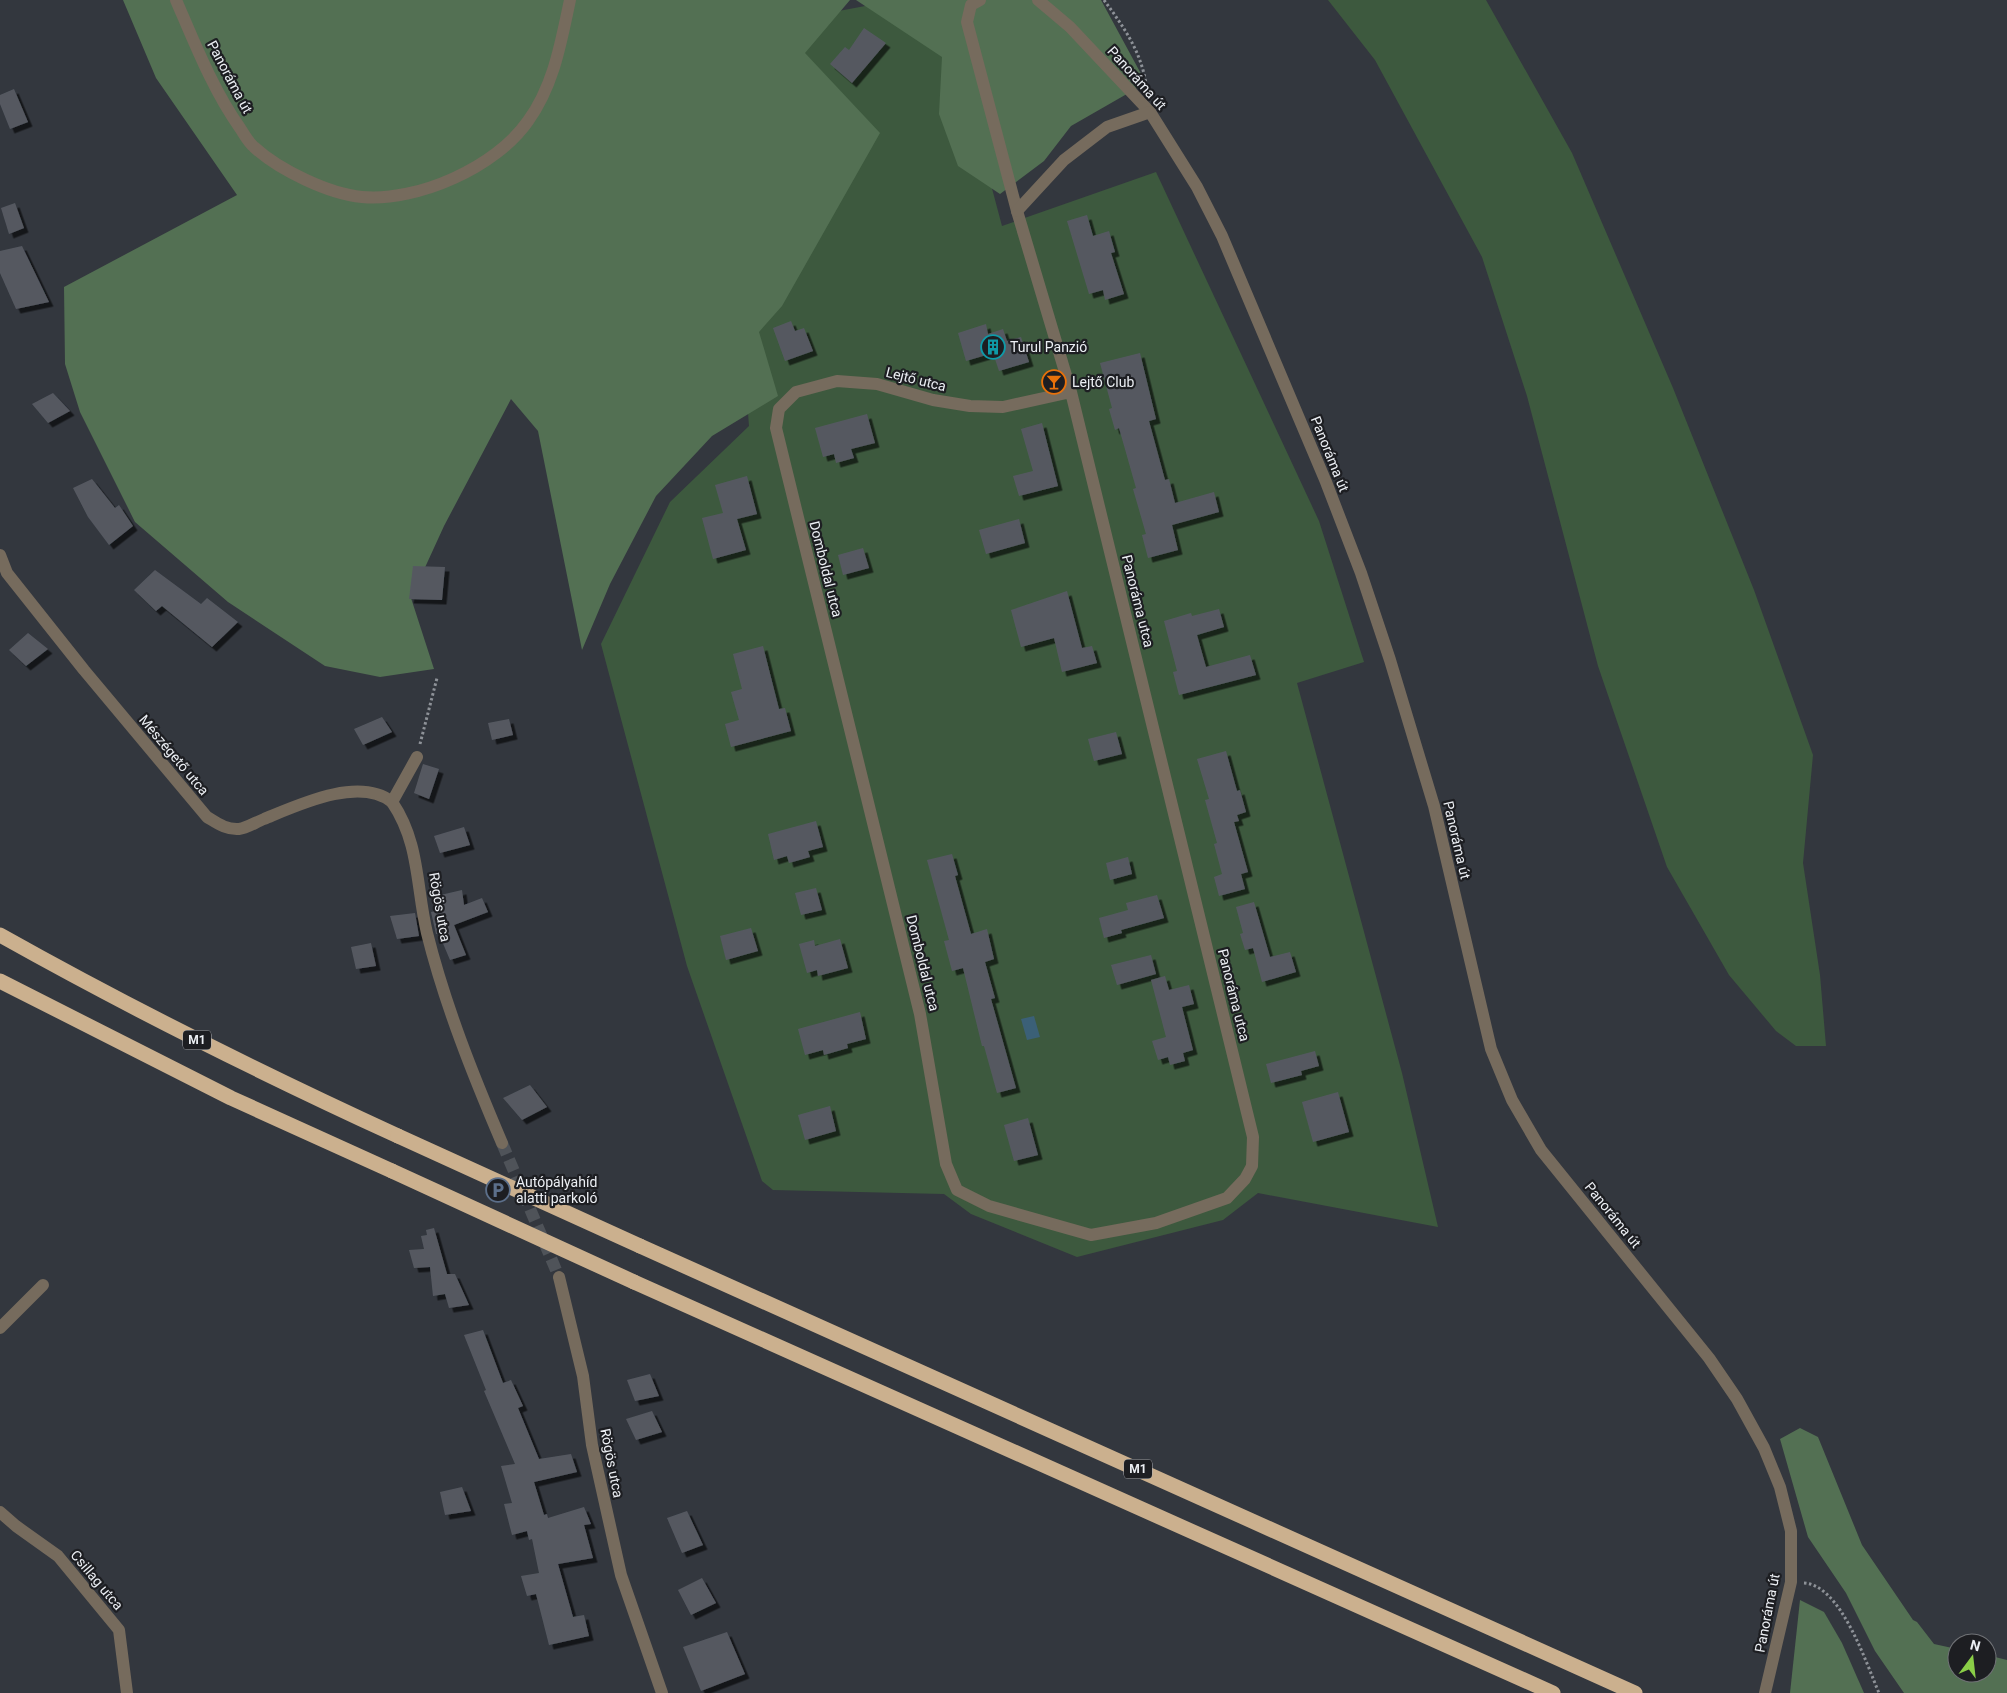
<svg xmlns="http://www.w3.org/2000/svg" width="2007" height="1693" viewBox="0 0 2007 1693" font-family="Roboto,sans-serif">
<style>
.green{fill:#3d593e}
.forest{fill:#537053}
.water{fill:#3b6077}
.building{fill:#555961;filter:url(#shadow)}
.lines{fill:none;stroke-linecap:round;stroke-linejoin:round}
.minor-tunnel{stroke:#4f5359;stroke-width:12;stroke-dasharray:12 6;stroke-linecap:butt}
.path{stroke:#8e9298;stroke-width:3;stroke-dasharray:2.5 2.5;stroke-linecap:butt}
.minor{stroke:#766b5d;stroke-width:12}
.highway{stroke:#cbb08e;stroke-width:15}
.highway-bridge{stroke:#cbb08e;stroke-width:15}
.labels{text-anchor:middle;dominant-baseline:central;stroke-width:4.5;stroke-linejoin:round;paint-order:stroke}
.shield{fill:#1d1e22;stroke:#aeb0b5;stroke-width:1}
.shield-label{font-size:12px;font-weight:bold;fill:#eceff4}
.street-label{font-size:14px;fill:#eceff4;stroke:#1d1e22}
.poi-label{font-size:14px;fill:#eceff4;stroke:#1d1e22;text-anchor:start}
</style>
<defs>
<filter id="shadow"><feDropShadow dx="4.5" dy="4.5" stdDeviation="0" flood-color="#0009"/></filter>
</defs>
<rect width="100%" height="100%" fill="#33373e"/>
<g class="green">
<polygon points="897,0 945,12 1002,226 1156,172 1319,521 1364,662 1297,683 1402,1073 1438,1227 1258,1193 1223,1220 1077,1257 971,1214 944,1194 773,1190 762,1181 687,966 601,644 670,502 749,426 739,297 775,23"/>
<polygon points="1328,0 1486,0 1572,153 1673,388 1754,590 1813,755 1803,863 1820,975 1826,1046 1796,1046 1776,1031 1729,975 1667,867 1598,666 1527,396 1482,257 1375,60"/>
</g>
<g class="forest">
<polygon points="123,0 850,0 805,53 880,133 782,306 759,332 778,396 712,436 656,496 610,584 582,650 538,431 511,399 444,526 411,598 434,669 380,677 325,666 228,602 135,522 80,412 65,364 64,287 237,195 156,78"/>
<polygon points="856,0 1101,0 1146,83 1071,126 1044,161 1000,194 958,166 939,114 942,57"/>
<polygon points="1800,1428 1818,1437 1862,1545 1913,1620 1917,1622 1934,1644 1957,1649 1957,1673 1987,1673 1987,1655 2007,1660 2007,1693 1904,1693 1875,1651 1846,1593 1808,1537 1780,1439"/>
<polygon points="1800,1600 1824,1612 1842,1643 1864,1693 1790,1693"/>
</g>
<polygon class="water" points="1034,1016 1040,1037 1027,1040 1021,1019"/>
<g class="building">
<polygon points="864,28 886,43 852,83 830,64 845,47 849,50"/>
<polygon points="14,89 28,122 10,129 0,104 0,95"/>
<polygon points="15,203 24,228 9,234 1,208"/>
<polygon points="1087,215 1093,236 1109,231 1115,252 1111,253 1124,294 1105,300 1103,290 1089,294 1067,221"/>
<polygon points="22,246 49,302 16,309 0,273 0,251"/>
<polygon points="791,321 795,331 804,328 813,351 785,361 773,328"/>
<polygon points="986,324 988,334 1003,329 1007,341 1021,337 1029,362 999,371 993,353 966,361 958,333"/>
<polygon points="1140,353 1156,419 1149,421 1165,480 1169,479 1175,503 1214,492 1219,512 1172,525 1178,550 1148,558 1142,535 1146,534 1133,489 1136,488 1119,428 1115,430 1109,409 1112,408 1100,363"/>
<polygon points="53,393 70,411 48,423 32,404"/>
<polygon points="867,414 875,443 851,449 854,458 836,463 834,454 823,457 815,428"/>
<polygon points="1042,423 1058,486 1019,496 1013,476 1033,471 1021,429"/>
<polygon points="747,476 757,514 737,519 746,550 713,559 702,518 723,513 715,485"/>
<polygon points="92,479 115,508 119,505 133,526 109,545 88,517 73,488"/>
<polygon points="1019,519 1025,543 986,554 979,530"/>
<polygon points="863,548 869,568 843,575 838,555"/>
<polygon points="413,566 445,567 442,600 409,599"/>
<polygon points="155,570 201,604 207,598 238,622 212,647 162,606 156,611 134,590"/>
<polygon points="1067,591 1082,648 1092,646 1097,663 1062,672 1054,638 1021,647 1011,610"/>
<polygon points="1219,609 1224,627 1197,635 1206,667 1250,655 1256,675 1179,695 1173,672 1177,671 1164,621 1191,613 1192,616"/>
<polygon points="28,633 48,649 26,666 9,650"/>
<polygon points="763,646 779,709 785,708 791,731 731,747 725,724 739,720 731,692 742,689 733,654"/>
<polygon points="382,717 392,732 363,745 354,729"/>
<polygon points="509,719 513,735 492,740 488,723"/>
<polygon points="1116,732 1122,754 1094,761 1088,739"/>
<polygon points="1226,751 1237,791 1240,790 1246,812 1237,815 1239,821 1234,822 1248,872 1241,874 1245,889 1219,896 1214,877 1222,874 1214,844 1217,843 1205,800 1209,799 1197,759"/>
<polygon points="423,764 439,769 429,799 414,793"/>
<polygon points="816,821 823,847 808,851 810,857 789,863 787,856 774,860 768,834"/>
<polygon points="464,827 470,845 440,853 434,836"/>
<polygon points="952,854 958,875 955,876 971,934 987,929 994,959 985,962 995,998 991,999 1016,1088 997,1093 984,1046 982,1046 963,968 952,971 944,941 949,940 927,860"/>
<polygon points="1128,857 1132,874 1110,880 1106,863"/>
<polygon points="816,888 822,910 801,915 795,893"/>
<polygon points="462,890 464,905 482,898 488,912 454,925 466,955 450,960 439,934 436,934 431,912 435,911 432,897"/>
<polygon points="1157,895 1164,918 1121,930 1122,933 1104,938 1099,918 1128,910 1126,903"/>
<polygon points="1254,902 1270,957 1290,952 1296,972 1262,982 1253,948 1245,950 1240,934 1243,933 1236,907"/>
<polygon points="415,913 419,936 397,939 390,916"/>
<polygon points="751,928 758,951 726,960 720,936"/>
<polygon points="840,939 848,968 818,976 817,970 807,973 799,944 814,940 815,946"/>
<polygon points="371,943 376,966 356,969 351,947"/>
<polygon points="1151,955 1156,974 1117,985 1111,965"/>
<polygon points="1165,976 1169,990 1189,985 1194,1004 1182,1007 1193,1050 1183,1053 1185,1061 1170,1065 1168,1057 1158,1060 1152,1041 1166,1037 1151,980"/>
<polygon points="860,1012 866,1039 847,1044 848,1048 824,1055 823,1050 805,1055 798,1029"/>
<polygon points="1315,1051 1319,1066 1301,1071 1302,1075 1271,1083 1266,1064"/>
<polygon points="530,1085 547,1107 522,1120 503,1098"/>
<polygon points="1338,1092 1349,1132 1313,1142 1302,1102"/>
<polygon points="830,1106 836,1131 805,1140 798,1115"/>
<polygon points="1028,1118 1038,1155 1014,1161 1004,1125"/>
<polygon points="434,1228 447,1274 455,1274 469,1305 449,1308 445,1294 433,1296 430,1267 414,1268 409,1250 424,1249 421,1236 427,1235 426,1230"/>
<polygon points="483,1330 503,1383 511,1380 523,1406 518,1408 539,1459 571,1454 577,1472 534,1482 544,1515 547,1514 548,1518 584,1507 591,1524 584,1525 593,1558 558,1564 573,1617 584,1615 589,1636 549,1645 536,1594 527,1596 521,1576 539,1573 532,1539 529,1540 527,1531 512,1535 504,1504 512,1503 501,1466 515,1464 484,1391 486,1390 464,1335"/>
<polygon points="650,1374 659,1396 635,1401 627,1380"/>
<polygon points="652,1411 662,1432 636,1440 626,1419"/>
<polygon points="462,1487 471,1511 445,1515 440,1492"/>
<polygon points="687,1511 703,1545 682,1553 667,1518"/>
<polygon points="702,1578 716,1603 691,1615 678,1590"/>
<polygon points="727,1632 745,1674 701,1691 683,1647"/>
</g>
<g class="lines">
<polyline class="minor-tunnel" points="502,1143 559,1277"/>
<g class="path">
<path d="M1104,0C1123,26 1141,51 1146,84"/>
<polyline points="420,744 437,678"/>
<path d="M1804,1583C1841,1585 1866,1663 1879,1693"/>
</g>
<g class="minor">
<path d="M176,0C195,44 213,90 240,128C244,134 248,142 254,147C279,170 329,194 362,197C418,202 496,167 528,121C554,85 561,42 570,0"/>
<polyline points="980,0 971,5 967,22 1017,211 1071,392 1253,1137 1252,1166 1245,1179 1227,1198 1156,1223 1091,1235 989,1206 957,1190 946,1164 920,1014 776,428 779,409 796,392 837,381 877,384 933,400 970,406 1003,407 1071,392"/>
<polyline points="1038,0 1070,27 1150,112 1197,187 1222,236 1326,482 1361,573 1390,660 1434,806 1491,1049 1512,1100 1541,1150 1709,1358 1737,1399 1764,1448 1780,1487 1791,1531 1791,1582 1765,1693"/>
<polyline points="1017,211 1064,160 1107,127 1150,112"/>
<path d="M0,555L7,573L84,670L207,817C217,823 226,830 239,829C247,828 256,822 264,819C298,805 359,776 392,802"/>
<path d="M417,757L392,802C420,843 416,887 427,933C445,1005 473,1075 502,1143"/>
<polyline points="559,1277 583,1376 592,1445 621,1575 662,1693"/>
<polyline points="0,1328 43,1285"/>
<polyline points="0,1512 16,1526 58,1556 119,1630 127,1693"/>
</g>
<g class="highway">
<path d="M0,935C130,1008 263,1074 398,1136"/>
<polyline points="0,981 231,1098 392,1171"/>
<polyline points="640,1246 1635,1693"/>
<polyline points="634,1282 1553,1693"/>
</g>
<g class="highway-bridge">
<polyline points="398,1136 640,1246"/>
<polyline points="392,1171 634,1282"/>
</g>
</g>
<defs>
<g id="building-ring" transform="scale(1.25)"><circle r="9.5" fill="#1d1e22" stroke="#0f9aa8" stroke-width="1.5"/><path d="M-4-6H4V6H1V3H-1V6H-4ZM-2.5-4.3h1.7v1.8h-1.7ZM.8-4.3h1.7v1.8H.8ZM-2.5-1h1.7V.8h-1.7ZM.8-1h1.7V.8H.8Z" fill="#0f9aa8"/></g>
<g id="bar-ring" transform="scale(1.25)"><circle r="9.5" fill="#1d1e22" stroke="#e8710a" stroke-width="1.5"/><path d="M-6-5H6L.8 .8V4.5H3.5V6h-7V4.5H-.8V.8Z" fill="#e8710a"/></g>
<g id="parking-ring" transform="scale(1.25)"><circle r="9.5" fill="#1d1e22" stroke="#5c6f8a" stroke-width="1.5"/><path d="M-3.5-5.5H1a3.5 3.5 0 0 1 0 7H-1V5.5H-3.5ZM-1-3.4V-.6H.8a1.4 1.4 0 0 0 0-2.8Z" fill="#5c6f8a"/></g>
</defs>
<g fill-rule="evenodd">
<use href="#building-ring" x="993" y="347"/>
<use href="#bar-ring" x="1054" y="382"/>
<use href="#parking-ring" x="498" y="1190"/>
</g>
<g class="labels">
<g class="shield">
<rect x="183" y="1030.5" width="28" height="19" rx="4"/>
<rect x="1124" y="1459.5" width="28" height="19" rx="4"/>
</g>
<g class="shield-label">
<text x="197" y="1040">M1</text>
<text x="1138" y="1469">M1</text>
</g>
<g class="street-label">
<text transform="translate(230 77) rotate(62)">Panoráma út</text>
<text transform="translate(1137 78) rotate(48)">Panoráma út</text>
<text transform="translate(916 379) rotate(14)">Lejtő utca</text>
<text transform="translate(1330 454) rotate(68)">Panoráma út</text>
<text transform="translate(826 569) rotate(76)">Domboldal utca</text>
<text transform="translate(1138 601) rotate(76)">Panoráma utca</text>
<text transform="translate(174 755) rotate(50)">Mészégető utca</text>
<text transform="translate(1457 840) rotate(77)">Panoráma út</text>
<text transform="translate(440 907) rotate(80)">Rögös utca</text>
<text transform="translate(923 963) rotate(76)">Domboldal utca</text>
<text transform="translate(1234 995) rotate(76)">Panoráma utca</text>
<text transform="translate(1613 1215) rotate(51)">Panoráma út</text>
<text transform="translate(612 1463) rotate(79)">Rögös utca</text>
<text transform="translate(97 1580) rotate(50)">Csillag utca</text>
<text transform="translate(1767 1613) rotate(-79)">Panoráma út</text>
</g>
<g class="poi-label">
<text x="1010" y="347">Turul Panzió</text>
<text x="1072" y="382">Lejtő Club</text>
<text x="516" y="1182">Autópályahíd<tspan x="516" dy="16">alatti parkoló</tspan></text>
</g>
</g>
<g transform="translate(1972 1658) rotate(15)"><circle r="24" fill="#1d1e22" stroke="#707276"/>
<path d="M0-4L9 19L0 12L-9 19Z" fill="#8ace47"/>
<text y="-8" font-size="14" font-weight="bold" text-anchor="middle" fill="#eceff4">N</text>
</g>
</svg>
